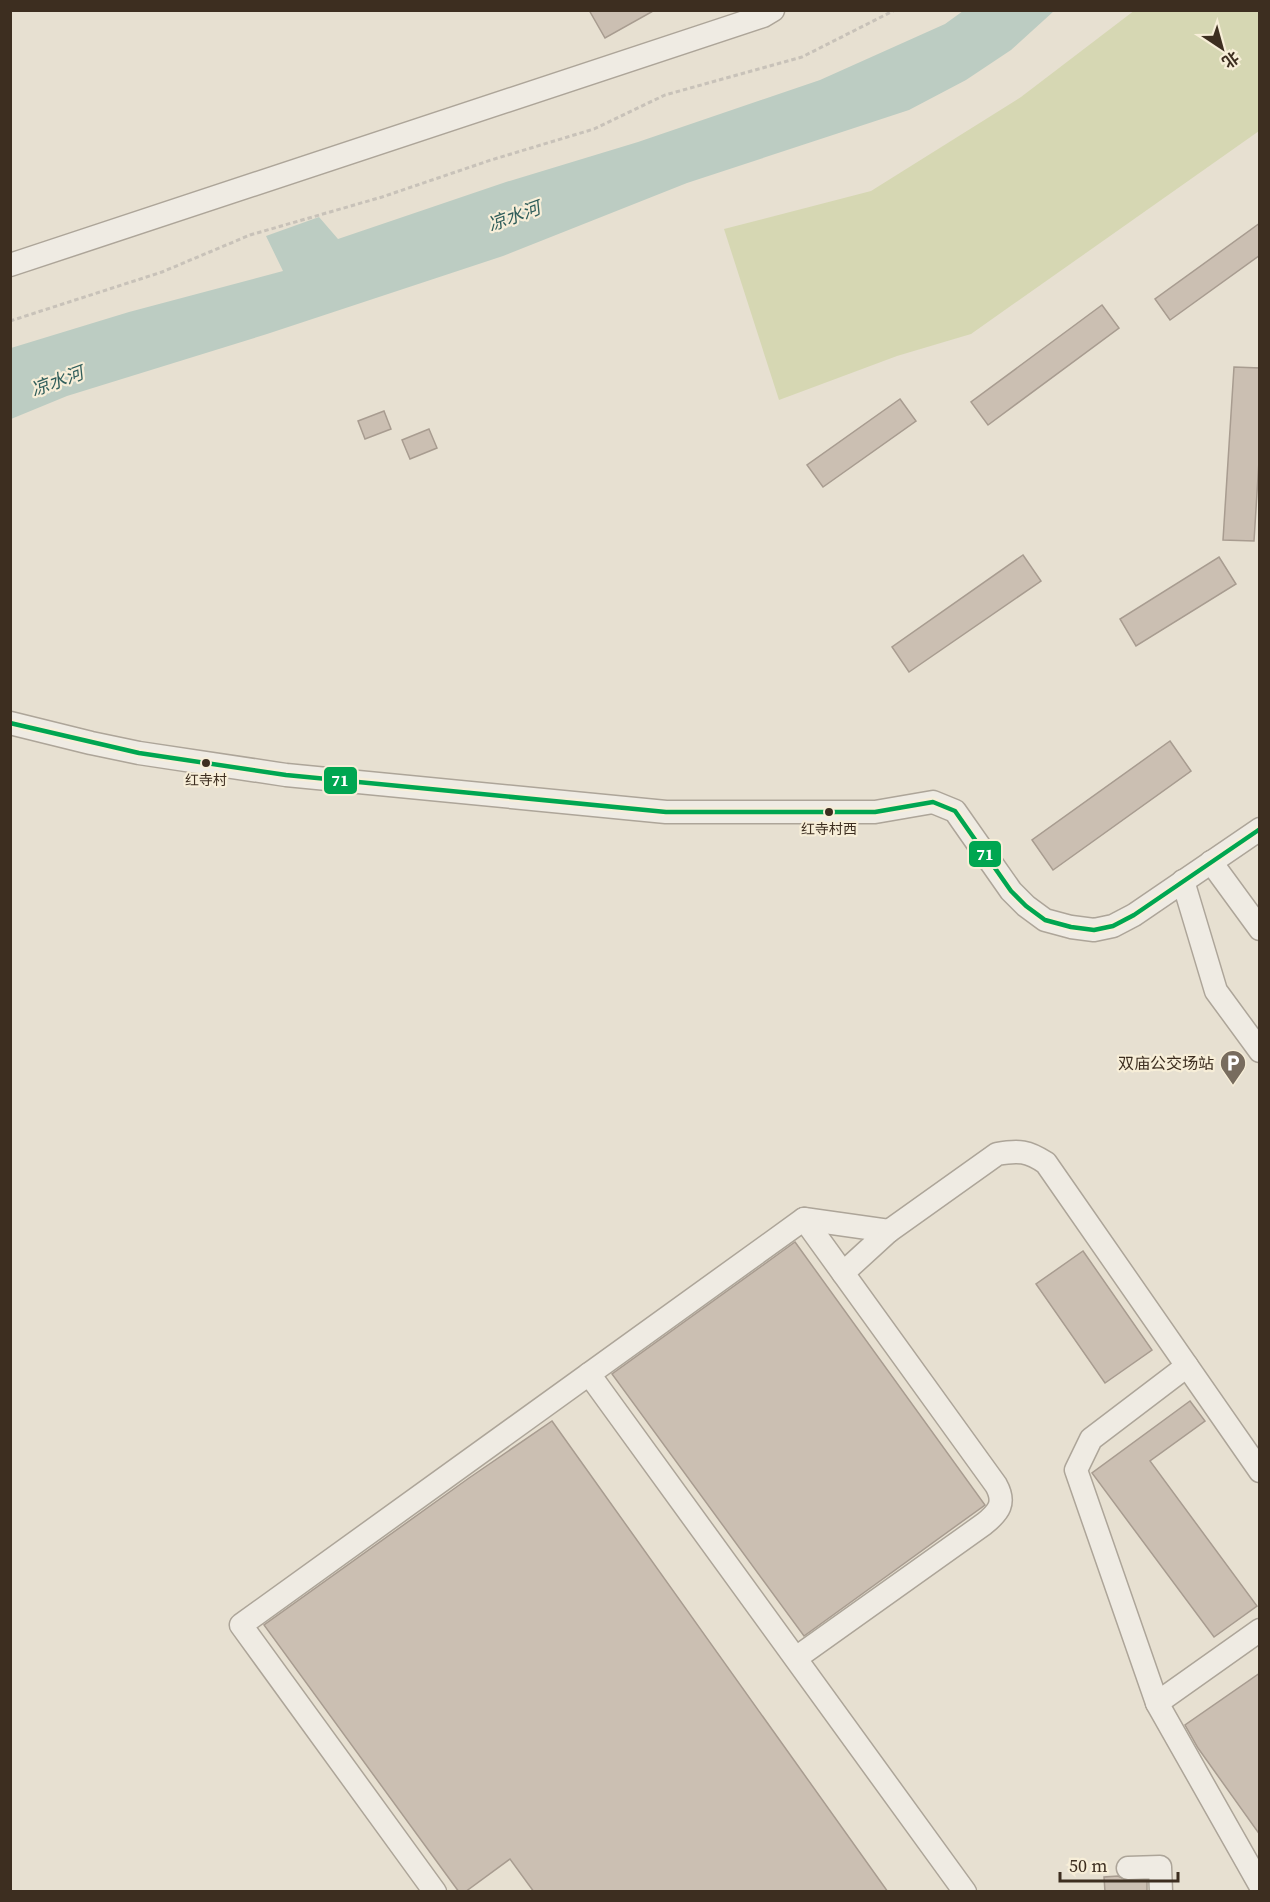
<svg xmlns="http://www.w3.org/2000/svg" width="1270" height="1902" viewBox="0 0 1270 1902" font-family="'Source Serif 4','Noto Sans SC',serif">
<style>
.green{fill:#d6d7b3}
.water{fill:#bcccc2}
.building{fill:#cbbfb2;stroke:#a89c90;stroke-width:1.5}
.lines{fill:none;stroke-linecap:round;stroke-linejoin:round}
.minor-casing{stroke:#ada599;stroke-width:25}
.path{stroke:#c8c2b9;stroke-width:3;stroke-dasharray:4.5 3;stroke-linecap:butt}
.minor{stroke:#efebe3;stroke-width:22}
.bus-1-casing{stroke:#f7eed8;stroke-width:9}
.bus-1{stroke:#00a651;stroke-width:4.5}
.bus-dot{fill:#3d2e20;stroke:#f7eed8;stroke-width:2}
.labels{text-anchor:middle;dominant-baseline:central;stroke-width:4.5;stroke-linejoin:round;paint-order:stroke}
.bus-label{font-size:14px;fill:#3d2e20;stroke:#f7eed8}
.poi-label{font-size:16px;fill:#3d2e20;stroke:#f7eed8;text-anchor:end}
.water-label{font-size:18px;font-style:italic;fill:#2f5d5a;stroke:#f7eed8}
.line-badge{stroke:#f7eed8;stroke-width:2}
.badge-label{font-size:16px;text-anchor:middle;font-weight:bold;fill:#fff}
</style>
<rect width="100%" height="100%" fill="#e7e0d1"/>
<polygon class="green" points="1135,10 1259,11 1259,131 971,334 897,356 779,400 724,229 871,191 1021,97"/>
<polygon class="water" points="963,11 1054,11 1011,50 966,80 909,110 687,183 503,256 267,334 67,396 11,419 11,348 129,312 283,271 266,236 319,217 338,239 506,182 638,142 820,80 945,24"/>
<g class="building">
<polygon points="589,10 655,10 605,38"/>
<polygon points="1260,223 1260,255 1170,320 1155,299"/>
<polygon points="1102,305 1119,328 988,425 971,402"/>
<polygon points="1234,367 1260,368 1260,445 1254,541 1223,540"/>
<polygon points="900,399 916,421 823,487 807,465"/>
<polygon points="384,411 391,429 365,439 358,421"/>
<polygon points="429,429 437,448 410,459 402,440"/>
<polygon points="1023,555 1041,581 909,672 892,647"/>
<polygon points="1219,557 1236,584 1136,646 1120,619"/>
<polygon points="1170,741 1191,771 1053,870 1032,840"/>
<polygon points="795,1242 985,1505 804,1636 612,1374"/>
<polygon points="1083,1251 1152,1350 1105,1383 1036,1284"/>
<polygon points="1190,1401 1205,1421 1150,1461 1257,1606 1214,1637 1092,1473"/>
<polygon points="552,1421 888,1892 534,1892 510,1859 465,1892 459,1892 264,1625 469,1478"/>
<polygon points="1260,1673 1260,1835 1198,1748 1185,1725"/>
<polygon points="1118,1876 1128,1881 1147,1881 1147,1892 1105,1892 1104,1877"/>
</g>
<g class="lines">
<g class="minor-casing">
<g id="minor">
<polyline points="10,265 763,16 773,10"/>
<polyline points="10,723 91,743 139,753 286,775 666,812 875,812 933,802 955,811 1011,891 1026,906 1045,920 1071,927 1094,930 1113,926 1134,915 1260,829"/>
<polyline points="1211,862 1260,929"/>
<polyline points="1183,881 1216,991 1260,1051"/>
<polyline points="804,1219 889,1231 843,1273"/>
<path d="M889,1231L997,1154C1019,1150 1028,1151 1046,1163L1260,1471"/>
<polyline points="1187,1366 1091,1439 1076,1470 1157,1703 1260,1885"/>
<polyline points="589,1374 965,1892"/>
<polyline points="1157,1703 1260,1630"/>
<polyline points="1128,1868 1160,1867 1161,1892"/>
<path d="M435,1892L241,1625L804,1219L996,1485C1006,1503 999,1512 984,1524L796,1658"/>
</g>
</g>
<polyline class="path" points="10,321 162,272 250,235 382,197 491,160 594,129 665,95 802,57 895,10"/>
<use href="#minor" class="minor"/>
<g class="bus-1-casing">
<polyline id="bus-1" points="10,723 139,753 286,775 666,812 875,812 933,802 955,811 1011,891 1026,906 1045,920 1071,927 1094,930 1113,926 1134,915 1260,829"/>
</g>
<use href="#bus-1" class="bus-1"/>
</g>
<defs>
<g id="parking-pin" transform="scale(1.35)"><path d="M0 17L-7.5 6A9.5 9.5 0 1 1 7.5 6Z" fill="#786c5e" stroke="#f7eed8"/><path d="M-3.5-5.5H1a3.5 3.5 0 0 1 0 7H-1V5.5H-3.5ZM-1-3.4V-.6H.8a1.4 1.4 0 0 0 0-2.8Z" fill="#fff"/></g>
</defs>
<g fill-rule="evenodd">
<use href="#parking-pin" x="1233" y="1063"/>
</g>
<g class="bus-dot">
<circle cx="206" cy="763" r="5"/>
<circle cx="829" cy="812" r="5"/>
</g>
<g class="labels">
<g class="bus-label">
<text x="206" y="780">红寺村</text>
<text x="829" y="829">红寺村西</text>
</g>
<g class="poi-label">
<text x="1214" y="1063">双庙公交场站</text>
</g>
<g class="water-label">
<text transform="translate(514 216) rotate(-20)">凉水河</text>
<text transform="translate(57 381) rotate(-20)">凉水河</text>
</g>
</g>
<g class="line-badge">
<rect x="323" y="766" width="35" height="29" rx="6" fill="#00a651"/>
<rect x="968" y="840" width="34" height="28" rx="6" fill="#00a651"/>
</g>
<g class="badge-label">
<text x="340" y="786">71</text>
<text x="985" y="860">71</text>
</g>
<rect width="1270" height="1902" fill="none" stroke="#3d2e20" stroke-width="24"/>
<g transform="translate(1222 48) rotate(144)" stroke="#f7eed8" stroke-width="4.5" paint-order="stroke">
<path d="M0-4.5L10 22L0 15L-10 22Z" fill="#3d2e20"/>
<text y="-9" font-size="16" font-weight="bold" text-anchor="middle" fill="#3d2e20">北</text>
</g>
<path d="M1060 1872v9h118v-9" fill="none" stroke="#3d2e20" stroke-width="3"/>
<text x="1069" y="1872" font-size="18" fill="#3d2e20" stroke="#f7eed8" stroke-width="4.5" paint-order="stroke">50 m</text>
</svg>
